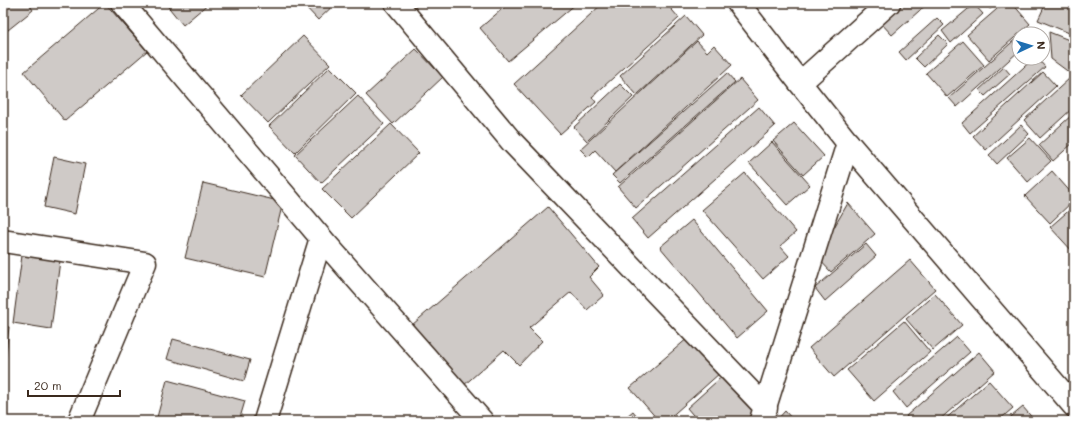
<svg xmlns="http://www.w3.org/2000/svg" width="1077" height="424" viewBox="0 0 1077 424" font-family="Mali,sans-serif">
<style>
.building{fill:#cfcac7;stroke:#3b2a1e}
.lines{fill:none;stroke-linecap:round;stroke-linejoin:round}
.minor-casing{stroke:#3b2a1e;stroke-width:25}
.major-casing{stroke:#3b2a1e;stroke-width:25}
.minor{stroke:#fff;stroke-width:22}
.major{stroke:#fff;stroke-width:22}
</style>
<rect width="100%" height="100%" fill="#fff"/>
<filter id="ink" filterUnits="userSpaceOnUse"><feTurbulence type="fractalNoise" baseFrequency=".025" numOctaves="2"/><feDisplacementMap in="SourceGraphic" scale="8" xChannelSelector="R" yChannelSelector="G"/><feConvolveMatrix kernelMatrix="1 2 1 2 8 2 1 2 1" color-interpolation-filters="sRGB"/></filter>
<g filter="url(#ink)">
<g class="building">
<polygon points="3,3 28,3 33,10 3,34"/>
<polygon points="105,3 147,51 65,121 24,72"/>
<polygon points="165,3 209,3 183,25"/>
<polygon points="302,3 336,3 318,20"/>
<polygon points="509,3 577,3 508,61 480,28"/>
<polygon points="603,3 666,3 679,18 592,97 596,102 560,134 514,84"/>
<polygon points="900,3 928,3 892,35 880,22"/>
<polygon points="986,3 997,3 990,9"/>
<polygon points="1004,3 1012,3 1030,24 989,60 967,35"/>
<polygon points="1046,3 1074,3 1074,35 1038,20"/>
<polygon points="974,4 983,14 951,43 942,31"/>
<polygon points="686,16 702,35 637,95 620,76"/>
<polygon points="937,18 944,25 906,60 899,52"/>
<polygon points="1049,32 1074,42 1074,76 1051,59"/>
<polygon points="939,35 948,44 924,67 915,58"/>
<polygon points="303,36 330,64 268,123 241,95"/>
<polygon points="1019,36 1019,51 957,107 949,98"/>
<polygon points="697,41 707,52 714,45 732,65 615,172 595,150 588,157 580,149"/>
<polygon points="963,41 984,65 947,97 926,73"/>
<polygon points="416,49 443,77 393,124 366,95"/>
<polygon points="1034,58 1037,58 1045,67 970,133 962,123"/>
<polygon points="330,67 356,93 295,153 269,126"/>
<polygon points="1004,67 1010,74 985,96 979,90"/>
<polygon points="1043,72 1056,86 986,150 973,136"/>
<polygon points="727,73 735,82 620,183 612,175"/>
<polygon points="1070,78 1074,82 1074,107 1040,138 1024,120"/>
<polygon points="740,79 758,100 636,208 618,187"/>
<polygon points="620,84 633,97 587,141 574,127"/>
<polygon points="358,96 384,124 321,183 295,155"/>
<polygon points="759,107 775,126 648,238 632,219"/>
<polygon points="1074,113 1074,142 1053,161 1039,145"/>
<polygon points="794,123 824,156 803,175 773,141"/>
<polygon points="391,124 419,153 351,218 322,189"/>
<polygon points="1021,125 1029,134 997,164 989,155"/>
<polygon points="1030,138 1051,161 1028,182 1007,158"/>
<polygon points="772,142 810,185 787,205 749,163"/>
<polygon points="54,157 85,164 75,214 44,207"/>
<polygon points="1052,171 1074,196 1074,200 1050,223 1025,196"/>
<polygon points="745,173 796,232 780,246 789,256 763,279 702,210"/>
<polygon points="203,183 283,202 265,277 185,258"/>
<polygon points="848,203 875,234 831,272 817,257"/>
<polygon points="1074,206 1074,253 1050,227"/>
<polygon points="548,207 599,267 589,277 604,295 587,310 571,292 529,328 542,341 519,365 504,350 463,386 412,325"/>
<polygon points="692,220 768,311 737,338 660,247"/>
<polygon points="866,244 876,256 825,301 815,288"/>
<polygon points="23,248 61,253 51,329 13,323"/>
<polygon points="910,260 935,289 834,377 809,348"/>
<polygon points="935,294 962,325 933,350 906,319"/>
<polygon points="904,321 930,352 874,401 847,370"/>
<polygon points="3,326 9,327 3,380"/>
<polygon points="689,337 720,373 666,421 659,421 630,388"/>
<polygon points="957,337 970,352 906,408 893,392"/>
<polygon points="173,339 250,360 244,381 167,359"/>
<polygon points="979,352 995,371 938,421 910,421 906,416"/>
<polygon points="727,372 762,412 751,421 698,421 687,408"/>
<polygon points="167,380 245,401 239,421 156,421"/>
<polygon points="989,381 1013,408 998,421 943,421"/>
<polygon points="1023,407 1035,421 1006,421"/>
<polygon points="633,411 641,421 621,421"/>
<polygon points="785,411 794,421 776,421"/>
</g>
<g class="lines">
<g class="minor-casing">
<g id="minor">
<polyline points="122,3 321,238 482,421"/>
<polyline points="396,3 512,142 766,408"/>
<polyline points="800,83 889,3"/>
<polyline points="3,241 145,263 79,421"/>
<polyline points="761,420 848,143"/>
<polyline points="265,421 321,238"/>
</g>
</g>
<g class="major-casing">
<polyline id="major" points="738,3 800,83 848,143 1074,406"/>
</g>
<use href="#minor" class="minor"/>
<use href="#major" class="major"/>
</g>
</g>
<rect width="1077" height="424" fill="none" stroke="#fff" stroke-width="16"/>
<rect x="8" y="8" width="1061" height="408" fill="none" stroke="#3b2a1e" stroke-width="1.5" filter="url(#ink)"/>
<g transform="translate(1031 46) rotate(86)"><circle r="19" fill="#ffffff" stroke="#b1aaa5"/>
<path d="M0-3L7 15L0 10L-7 15Z" fill="#1f6fb2"/>
<text y="-6" font-size="11" font-weight="bold" text-anchor="middle" fill="#3b2a1e">N</text>
</g>
<path d="M28 390v6h92v-6" fill="none" stroke="#3b2a1e" stroke-width="2"/>
<text x="34" y="390" font-size="12" fill="#3b2a1e" stroke="#ffffff" stroke-width="3" paint-order="stroke">20 m</text>
</svg>
